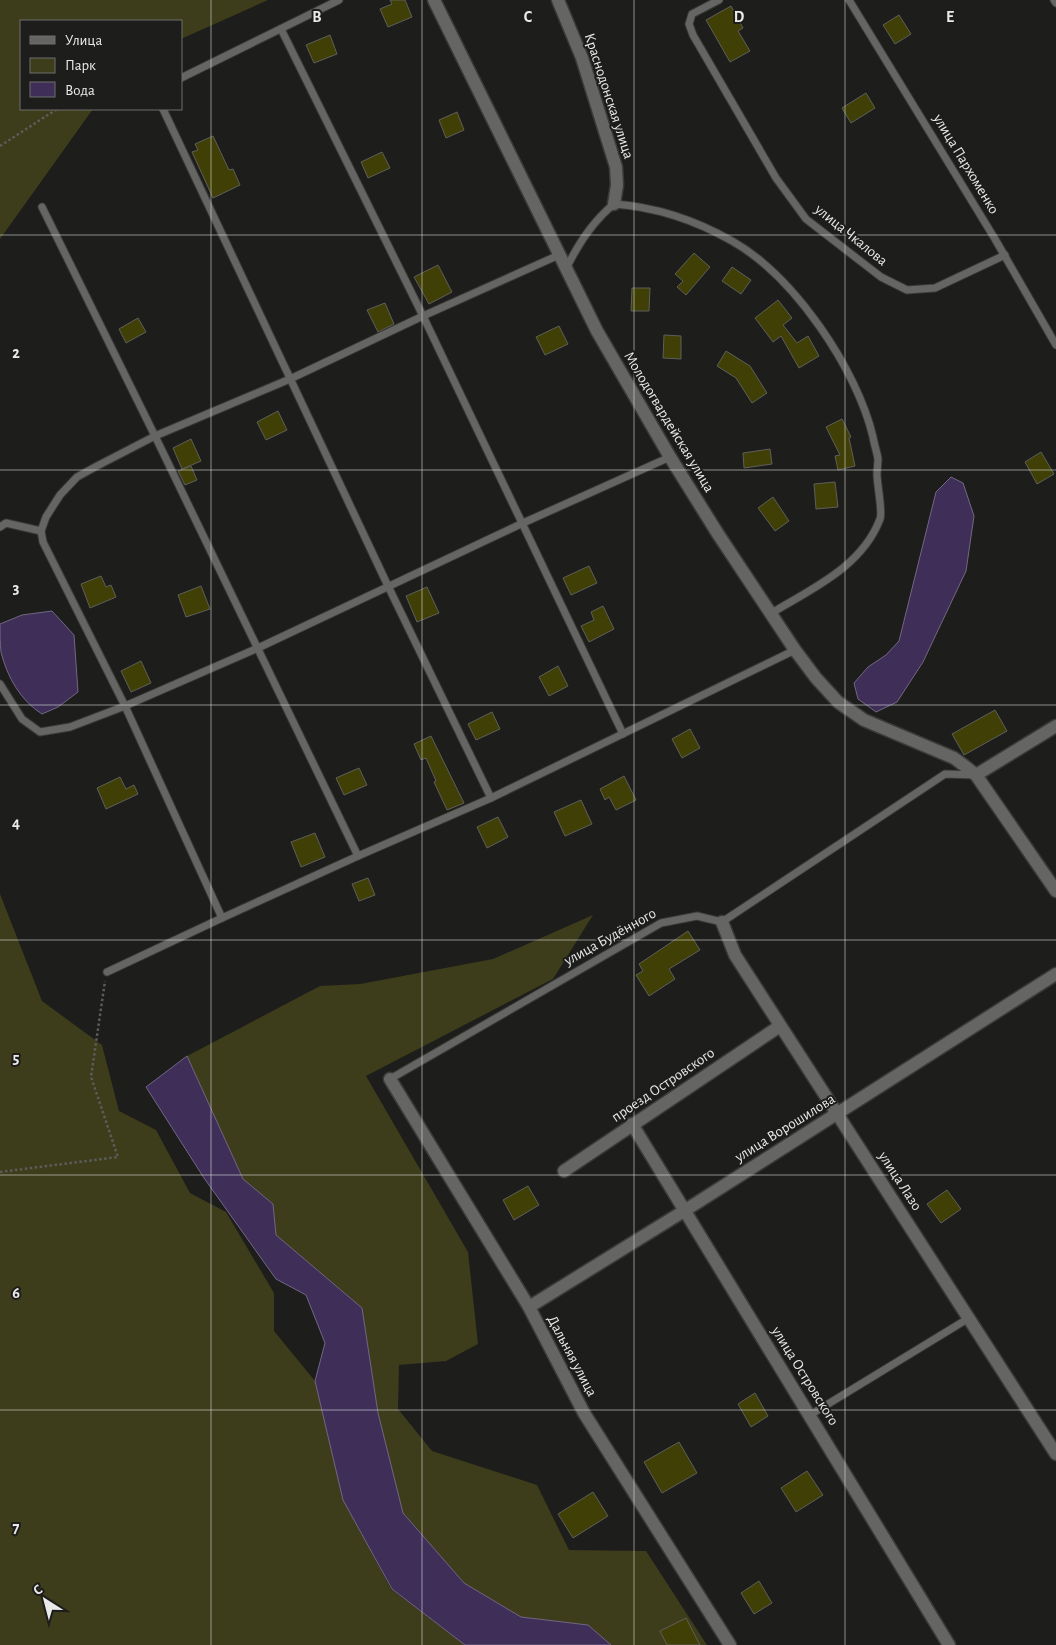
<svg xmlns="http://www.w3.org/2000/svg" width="1056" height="1645" viewBox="0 0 1056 1645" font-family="'Alegreya Sans',sans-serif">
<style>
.green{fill:#3d3c1b}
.water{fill:#3f2f58;stroke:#726784}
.building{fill:#403f06;stroke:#5f5f5c}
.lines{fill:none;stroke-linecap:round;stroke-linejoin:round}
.service-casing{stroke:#3a3a38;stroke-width:9}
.minor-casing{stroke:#3a3a38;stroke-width:15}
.path{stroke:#5c5c5a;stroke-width:2.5;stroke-dasharray:2.5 2.5;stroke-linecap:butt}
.service{stroke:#656663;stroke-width:7}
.minor{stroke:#656663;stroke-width:12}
.grid{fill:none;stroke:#eaeae9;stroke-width:1;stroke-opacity:0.55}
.labels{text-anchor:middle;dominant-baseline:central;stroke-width:4;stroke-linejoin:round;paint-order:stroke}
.street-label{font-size:15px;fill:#eaeae9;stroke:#1d1d1b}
.grid-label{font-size:16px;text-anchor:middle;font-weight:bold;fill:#eaeae9;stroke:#1d1d1b;stroke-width:4;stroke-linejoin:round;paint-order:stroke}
</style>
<rect width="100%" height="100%" fill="#1d1d1b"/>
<g class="green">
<polygon points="0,0 268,0 181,39 181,21 21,21 21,109 93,109 0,239"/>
<polygon points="0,894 42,1001 102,1045 119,1111 156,1130 190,1193 226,1212 274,1293 274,1331 315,1381 343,1499 391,1589 465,1645 0,1645"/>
<polygon points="593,915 553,979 366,1076 468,1252 478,1344 446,1361 399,1365 398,1409 432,1451 537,1485 569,1550 646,1551 707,1645 611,1645 588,1625 521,1617 464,1583 403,1513 378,1413 362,1308 276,1235 273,1204 243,1179 187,1056 320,986 360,984 493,959"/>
</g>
<g class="water">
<polygon points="951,477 963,483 974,516 966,571 923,662 897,702 876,712 858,699 854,683 868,667 886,655 899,641 936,492"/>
<path d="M52,611L74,635L78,692L58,707L42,714C21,701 7,677 1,652C0,644 0,633 0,624L22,615Z"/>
<polygon points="187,1056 243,1179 273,1204 276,1235 362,1308 378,1413 403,1513 464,1583 521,1617 588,1625 611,1645 465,1645 392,1589 343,1500 315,1381 325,1343 306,1295 276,1279 204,1178 146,1087"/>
</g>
<g class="building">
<polygon points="390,0 405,0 412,17 388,27 380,9 392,4"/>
<polygon points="731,6 743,28 738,31 750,51 730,62 706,20"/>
<polygon points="899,15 911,34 895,44 883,25"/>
<polygon points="330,35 337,54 314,63 306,45"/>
<polygon points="866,93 875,108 851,123 842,108"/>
<polygon points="457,112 464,130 446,138 439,120"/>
<polygon points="213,136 229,170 233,169 240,185 213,198 192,152 198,150 195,144"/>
<polygon points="382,152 390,168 368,178 361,162"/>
<polygon points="694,253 710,267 686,295 677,287 683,281 675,274"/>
<polygon points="438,265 452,292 429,304 414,277"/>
<polygon points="732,267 751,280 741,294 722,281"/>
<polygon points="632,288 650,288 649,311 631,311"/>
<polygon points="778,300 792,318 783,325 797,343 808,336 819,356 799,368 781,336 773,342 755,318"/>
<polygon points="385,303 394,324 378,332 367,310"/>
<polygon points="138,318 146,332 126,343 119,329"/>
<polygon points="559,326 568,344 545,355 536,337"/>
<polygon points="664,335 681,336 681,359 663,358"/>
<polygon points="726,351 750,366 767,393 752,403 736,378 717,366"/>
<polygon points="278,411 287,430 266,440 257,422"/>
<polygon points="842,419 851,437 849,438 855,466 838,470 835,456 840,455 826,427"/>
<polygon points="191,439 201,461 182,469 173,448"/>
<polygon points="770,449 772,464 744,468 743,453"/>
<polygon points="1041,452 1054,474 1037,484 1025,462"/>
<polygon points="191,466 197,480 185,485 178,471"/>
<polygon points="835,482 838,507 816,509 814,484"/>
<polygon points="773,497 789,521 775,531 758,508"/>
<polygon points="589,566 597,583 571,595 563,578"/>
<polygon points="101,576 106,587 111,585 116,597 90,608 81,584"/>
<polygon points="201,586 210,609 186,617 178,595"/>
<polygon points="427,587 439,613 417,622 406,596"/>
<polygon points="603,606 614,629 589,642 581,626 594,620 591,612"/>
<polygon points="141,661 151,683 131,692 121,671"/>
<polygon points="558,666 568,686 549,696 539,677"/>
<polygon points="995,710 1007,731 964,755 952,734"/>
<polygon points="492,712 500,729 476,740 468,724"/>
<polygon points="690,729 700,748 682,758 672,739"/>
<polygon points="431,736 464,803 447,810 434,782 436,781 426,758 421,760 414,744"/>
<polygon points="359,768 367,785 344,795 336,778"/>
<polygon points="624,776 636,800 616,810 609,797 605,800 600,789"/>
<polygon points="120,777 126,789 134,785 138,794 106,809 97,788"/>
<polygon points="581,800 592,824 565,836 554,812"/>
<polygon points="498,817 508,837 487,848 477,827"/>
<polygon points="315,833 325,857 301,867 291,842"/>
<polygon points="368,878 375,895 359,901 352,884"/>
<polygon points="688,931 700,950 669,969 675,979 649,996 636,975 643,971 639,964"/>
<polygon points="528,1186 539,1205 514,1220 503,1200"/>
<polygon points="947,1190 961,1209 941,1223 927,1204"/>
<polygon points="755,1393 768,1416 751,1427 738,1404"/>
<polygon points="679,1442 697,1473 662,1493 644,1462"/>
<polygon points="807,1471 823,1495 796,1512 781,1488"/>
<polygon points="593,1492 608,1516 573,1538 558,1514"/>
<polygon points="759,1581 772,1603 754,1614 741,1593"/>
<polygon points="686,1618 700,1645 667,1645 660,1631"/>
</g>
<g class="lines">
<g class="service-casing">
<g id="service">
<polyline points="719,0 692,14 689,24 693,35 776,178 806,219 881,277 907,290 935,288 1005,255"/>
<polyline points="849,0 995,239 1056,345"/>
<polyline points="1054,0 1056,3"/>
<polyline points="281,29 423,316 623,734"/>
<polyline points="181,78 339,0"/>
<polyline points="163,109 388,586 491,798"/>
<polyline points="42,207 155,436 358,856"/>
<polyline points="559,255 423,316 290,379 155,436 97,466 77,477 60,495 46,517 41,531 43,542 125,706 222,918 358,856 491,798 795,650"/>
<path d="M566,269C578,244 593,221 614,204C657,207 695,220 732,241C794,276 857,369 873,437C874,444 877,452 878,459C878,464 877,469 877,474C877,485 883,512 880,519C862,567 811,589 770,614"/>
<polyline points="0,527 6,523 41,531"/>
<polyline points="0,684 22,719 40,732 70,727 125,706 258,648 523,523 670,457"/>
<polyline points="107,972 222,918"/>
<polyline points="390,1079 661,923 697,916 722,922 945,774 975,775"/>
<polyline points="810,1415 969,1318"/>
</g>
</g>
<g class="minor-casing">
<g id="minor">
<polyline points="434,0 597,331 670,457 718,534 795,650 816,678 838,702 864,720 954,758 966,767 976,775 1056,891"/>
<polyline points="558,0 582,58 616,167 617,185 614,204"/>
<polyline points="976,775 1056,726"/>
<polyline points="722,922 735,955 1056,1454"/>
<polyline points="390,1079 529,1307 584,1413 730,1645"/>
<polyline points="632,1124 949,1645"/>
<polyline points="564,1171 780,1026"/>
<polyline points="529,1307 684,1211 1056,974"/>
</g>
</g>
<g class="path">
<polyline points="0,146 57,109"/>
<polyline points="0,1172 118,1157 91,1077 105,981"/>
</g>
<use href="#service" class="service"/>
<use href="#minor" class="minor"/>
</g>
<path class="grid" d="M211,0V1645M422,0V1645M634,0V1645M845,0V1645M0,235H1056M0,470H1056M0,705H1056M0,940H1056M0,1175H1056M0,1410H1056"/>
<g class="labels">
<g class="street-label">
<text transform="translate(609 96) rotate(72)">Краснодонская улица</text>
<text transform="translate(966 164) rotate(59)">улица Пархоменко</text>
<text transform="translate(851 235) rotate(39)">улица Чкалова</text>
<text transform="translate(669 422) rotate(59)">Молодогвардейская улица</text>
<text transform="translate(610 937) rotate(-29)">улица Будённого</text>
<text transform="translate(663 1085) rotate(-34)">проезд Островского</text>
<text transform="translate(785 1128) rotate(-32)">улица Ворошилова</text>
<text transform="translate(900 1181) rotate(57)">улица Лазо</text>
<text transform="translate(572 1356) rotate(62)">Дальняя улица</text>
<text transform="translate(805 1376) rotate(58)">улица Островского</text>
</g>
</g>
<g class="grid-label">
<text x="317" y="22">B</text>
<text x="528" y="22">C</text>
<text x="739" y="22">D</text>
<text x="950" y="22">E</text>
<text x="16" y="358">2</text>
<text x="16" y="593">3</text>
<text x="16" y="828">4</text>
<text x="16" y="1063">5</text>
<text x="16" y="1298">6</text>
<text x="16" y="1533">7</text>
</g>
<rect x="20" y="20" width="162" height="90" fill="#1d1d1b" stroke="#6f6f6d"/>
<rect x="30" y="36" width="25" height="8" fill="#656663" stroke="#6f6f6d"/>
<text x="65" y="45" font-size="15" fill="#eaeae9">Улица</text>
<rect x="30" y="58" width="25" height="15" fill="#3d3c1b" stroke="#6f6f6d"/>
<text x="65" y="70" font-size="15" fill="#eaeae9">Парк</text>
<rect x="30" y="82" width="25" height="15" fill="#3f2f58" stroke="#6f6f6d"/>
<text x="65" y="95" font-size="15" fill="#eaeae9">Вода</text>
<g transform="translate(45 1600) rotate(324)" stroke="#1d1d1b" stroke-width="4" paint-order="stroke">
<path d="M0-4L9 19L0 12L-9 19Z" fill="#eaeae9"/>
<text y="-8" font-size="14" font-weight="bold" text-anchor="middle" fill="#eaeae9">С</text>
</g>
</svg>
